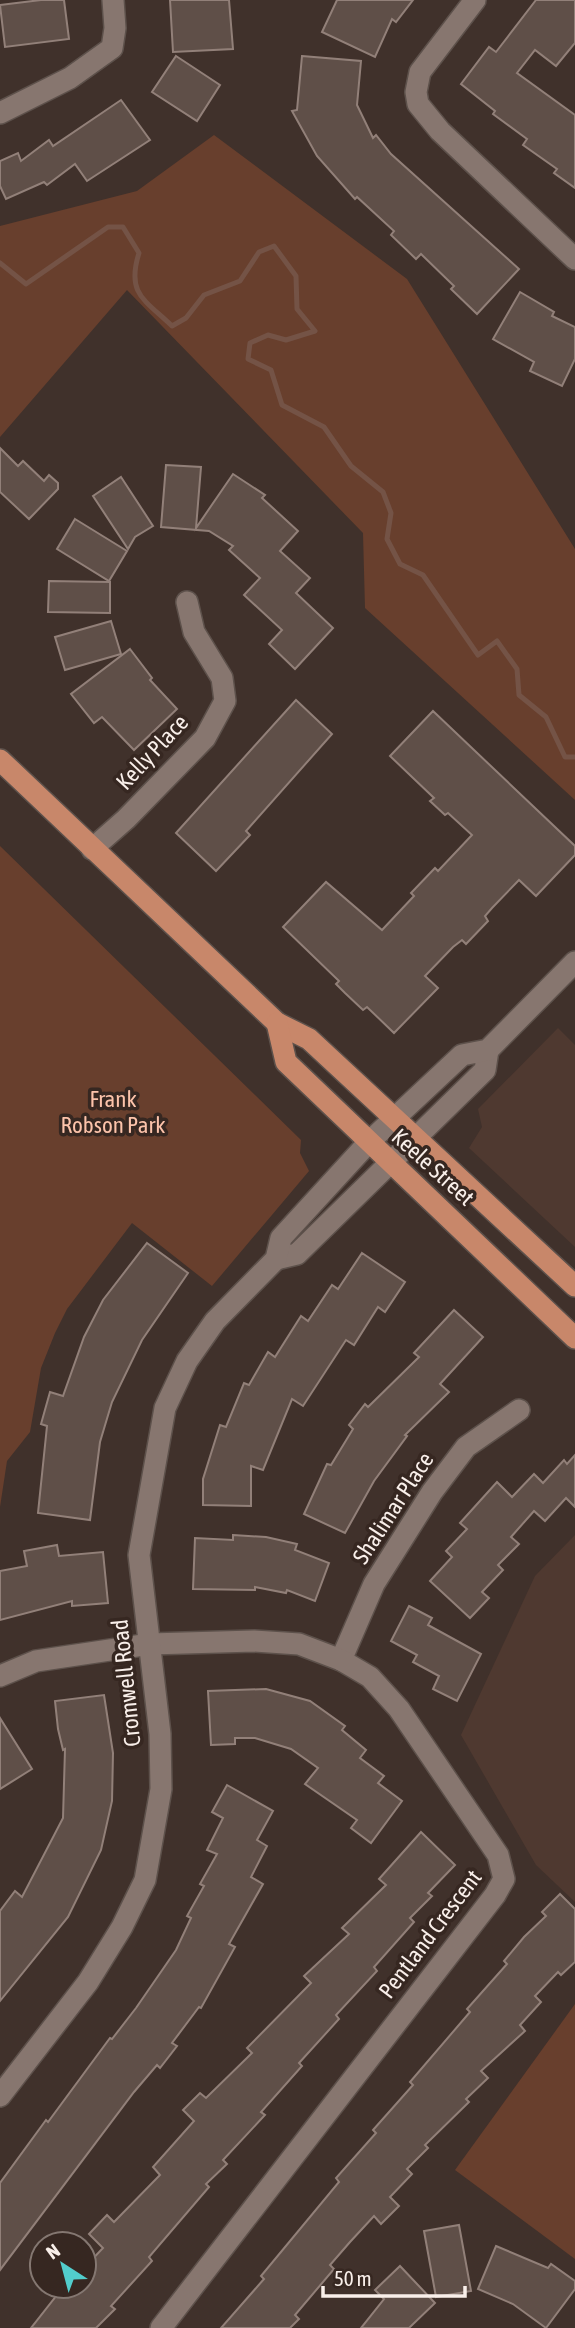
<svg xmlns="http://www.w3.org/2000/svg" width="575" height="2328" viewBox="0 0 575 2328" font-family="'Asap Condensed',sans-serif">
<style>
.built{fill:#4f3930}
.green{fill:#683f2d}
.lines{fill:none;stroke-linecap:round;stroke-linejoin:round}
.stream{stroke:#745346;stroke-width:5}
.building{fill:#5f4f48;stroke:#928079;stroke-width:2}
.minor-casing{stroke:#5d514b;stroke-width:24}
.major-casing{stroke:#5d514b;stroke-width:24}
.minor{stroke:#87766f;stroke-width:21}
.major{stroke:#c8876a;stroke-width:21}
.labels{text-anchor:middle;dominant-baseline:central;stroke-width:7;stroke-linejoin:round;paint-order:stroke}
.street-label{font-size:23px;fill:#f9efea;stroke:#362721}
.park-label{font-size:23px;fill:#fcc3aa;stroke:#362721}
</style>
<rect width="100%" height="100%" fill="#40312b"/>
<g class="built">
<polygon points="558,1028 575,1045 575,1247 469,1148 482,1127 478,1109"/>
<polygon points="575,1535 575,1902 536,1865 461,1735 535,1576"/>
</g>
<g class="green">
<polygon points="214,135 407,279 575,549 575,800 365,608 363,533 127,290 0,437 0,226 137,191"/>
<polygon points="0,846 301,1140 300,1153 309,1171 212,1286 132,1223 67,1309 55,1333 41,1368 30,1432 7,1461 0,1507"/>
<polygon points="575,2004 575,2259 455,2170"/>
</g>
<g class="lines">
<path class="stream" d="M0,263L26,284L108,227H123L139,253C126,294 145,300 172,326L186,318L204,295L240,281L259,252L274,246L296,276L297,309L315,331L286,340L268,335L250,343L248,359L271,370L282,405L324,427L351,466L383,492L391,513L387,539L400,564L423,575L478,655L497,641L517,669L519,695L546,717L565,757H575"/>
</g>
<g class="building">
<polygon points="41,0 64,0 69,39 5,47 0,5"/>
<polygon points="170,0 229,0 233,49 173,52"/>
<polygon points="337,0 413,0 396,22 392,19 375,57 322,32"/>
<polygon points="536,0 575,0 575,43 556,66 535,50 517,73 575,115 575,188 554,173 557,169 523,145 527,139 493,114 495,111 461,84 489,47 496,52"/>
<polygon points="176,56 220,85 197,121 152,92"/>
<polygon points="302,56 361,61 357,105 373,138 376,135 391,154 519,269 477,314 451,289 454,286 421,254 416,259 391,235 394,231 357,197 355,199 317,156 292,111 297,110"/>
<polygon points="121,100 150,140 87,181 75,164 47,185 44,182 6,199 0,186 0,161 18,153 21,161 49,140 53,146"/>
<polygon points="520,292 554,312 552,316 575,327 575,359 562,386 530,371 534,362 493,339"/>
<polygon points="0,448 18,466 23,461 44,481 49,475 58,483 58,489 29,519 0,492"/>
<polygon points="166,465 201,467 196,528 233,474 265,495 262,498 298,531 280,551 310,578 296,593 333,628 295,669 269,644 282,630 244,595 260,578 229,550 233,546 209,531 161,527"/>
<polygon points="121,477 153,526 135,537 128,549 93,496"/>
<polygon points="75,519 127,551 109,581 57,549"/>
<polygon points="49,581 110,582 110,613 48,612"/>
<polygon points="111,621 121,654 65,670 55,637"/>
<polygon points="130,649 152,678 150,680 177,709 134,750 102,717 94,723 71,694"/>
<polygon points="296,700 332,734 246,831 250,835 216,871 176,833"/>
<polygon points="433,711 575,846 575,855 536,896 519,880 492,908 485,916 488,921 466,944 462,940 453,947 425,976 438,988 394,1033 367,1007 363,1010 345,993 336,984 339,981 283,927 326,882 382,930 414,896 411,893 435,868 438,871 472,835 448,813 445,815 430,801 434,798 390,756"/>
<polygon points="147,1243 188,1273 142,1340 112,1402 100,1442 90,1520 38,1513 47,1426 41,1424 50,1392 63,1396 84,1337 103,1300"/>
<polygon points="362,1253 405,1282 385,1312 378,1307 354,1345 346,1340 303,1406 292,1399 263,1470 251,1466 251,1506 203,1505 203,1479 220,1425 226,1427 244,1383 249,1385 268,1352 275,1357 301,1316 308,1321 332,1285 338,1289"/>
<polygon points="454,1310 483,1337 440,1384 449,1392 405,1435 407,1436 374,1481 345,1533 304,1514 327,1464 331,1465 353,1429 349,1425 365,1404 368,1407 419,1357 414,1353"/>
<polygon points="575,1455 575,1507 566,1498 545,1521 534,1511 511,1537 519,1544 498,1565 503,1570 482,1592 489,1598 470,1618 430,1581 452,1557 446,1551 467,1529 460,1523 497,1482 512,1497 534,1474 543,1483 564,1460 567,1464"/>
<polygon points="233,1535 266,1537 297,1544 295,1550 329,1563 315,1601 287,1590 286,1593 255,1587 255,1590 193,1589 195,1538 233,1540"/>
<polygon points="57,1545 59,1556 103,1552 108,1603 72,1606 72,1601 0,1620 0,1571 27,1566 24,1551"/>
<polygon points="409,1606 432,1618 428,1625 481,1654 457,1701 433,1689 439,1676 413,1662 417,1655 391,1641"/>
<polygon points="266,1689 310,1701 345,1726 342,1730 366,1750 360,1758 384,1776 378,1783 402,1801 371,1843 351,1828 357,1820 305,1784 318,1768 291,1749 255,1738 235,1738 235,1744 211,1745 208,1691"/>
<polygon points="104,1695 113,1753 112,1801 101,1850 68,1917 0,2001 0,1911 15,1891 22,1897 63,1818 65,1749 63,1750 58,1729 55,1701"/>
<polygon points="0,1718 32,1769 0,1789"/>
<polygon points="227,1785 273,1811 257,1840 267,1846 251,1877 263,1884 229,1944 235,1947 201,2008 199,2007 172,2043 177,2046 160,2068 157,2065 134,2092 0,2270 0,2183 46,2120 48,2122 110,2038 112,2039 136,2008 176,1950 191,1918 187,1916 204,1886 200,1884 217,1854 207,1850 223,1818 212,1812"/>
<polygon points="421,1832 455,1865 428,1893 432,1896 410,1918 414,1922 374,1967 377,1971 336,2015 339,2019 299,2063 302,2066 261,2112 265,2115 223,2160 227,2164 206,2184 209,2187 149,2257 152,2261 111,2306 115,2309 96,2328 31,2328 57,2295 69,2286 84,2286 84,2268 103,2248 89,2234 107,2215 114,2222 160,2175 153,2167 194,2121 183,2110 200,2093 206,2098 252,2053 247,2048 311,1983 304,1976 349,1934 342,1928 386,1885 379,1879"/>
<polygon points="560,1894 575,1909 575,1962 561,1975 558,1972 535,1996 541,2002 520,2025 525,2031 481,2071 488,2078 466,2099 469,2102 425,2145 428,2148 407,2169 412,2174 390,2197 399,2206 381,2224 374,2216 350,2242 330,2265 334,2269 295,2315 299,2319 290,2328 221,2328 264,2279 261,2276 339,2182 336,2178 376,2133 373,2130 413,2085 410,2082 470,2012 467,2009 507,1964 504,1961 524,1937 546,1916 542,1912"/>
<polygon points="459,2225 471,2291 436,2297 424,2231"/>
<polygon points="496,2246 548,2268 551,2264 575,2281 575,2289 546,2328 513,2304 478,2289"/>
<polygon points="400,2266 435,2303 409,2328 361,2328 384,2299 375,2290"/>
</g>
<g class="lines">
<g class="minor-casing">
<g id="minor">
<polyline points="475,0 420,72 416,92 418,104 440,131 575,259"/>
<polyline points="0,113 70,78 112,48 115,28 113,0"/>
<polyline points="92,849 126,819 205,738 225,701 222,678 194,632 187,602"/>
<polyline points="276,1259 297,1254 485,1070 488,1050"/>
<polyline points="341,1660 374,1584 432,1492 466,1447 519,1410"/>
<polyline points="0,1676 36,1661 150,1644 254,1641 299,1644 341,1660 370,1677 399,1709 498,1855 504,1879 495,1895 161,2328"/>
<polyline points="0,2096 88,1982 122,1927 145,1880 161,1789 160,1734 139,1555 165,1408 187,1361 215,1321 276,1259 281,1238 368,1143 462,1055 488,1050 575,962"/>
</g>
</g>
<g class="major-casing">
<g id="major">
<polyline points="0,760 277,1023 309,1039 575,1286"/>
<polyline points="277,1023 286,1062 575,1338"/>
</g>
</g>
<use href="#minor" class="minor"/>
<use href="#major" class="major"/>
</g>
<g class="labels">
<g class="street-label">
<text transform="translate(152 752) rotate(-47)">Kelly Place</text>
<text transform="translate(433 1167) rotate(42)">Keele Street</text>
<text transform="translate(393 1508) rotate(-57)">Shalimar Place</text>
<text transform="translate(126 1683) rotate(-96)">Cromwell Road</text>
<text transform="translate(430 1934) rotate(-53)">Pentland Crescent</text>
</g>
<g class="park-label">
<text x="113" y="1099">Frank<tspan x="113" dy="26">Robson Park</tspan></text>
</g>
</g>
<g transform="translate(63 2265) rotate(324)"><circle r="33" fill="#362721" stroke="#847771" stroke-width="2"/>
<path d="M0-5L12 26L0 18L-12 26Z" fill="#52cdcc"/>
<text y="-10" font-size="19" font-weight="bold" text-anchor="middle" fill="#f9efea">N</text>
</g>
<path d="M323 2286v10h142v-10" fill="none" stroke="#f9efea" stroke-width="3.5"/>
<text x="334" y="2286" font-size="21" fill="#f9efea" stroke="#362721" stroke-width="5" paint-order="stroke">50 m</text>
</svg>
